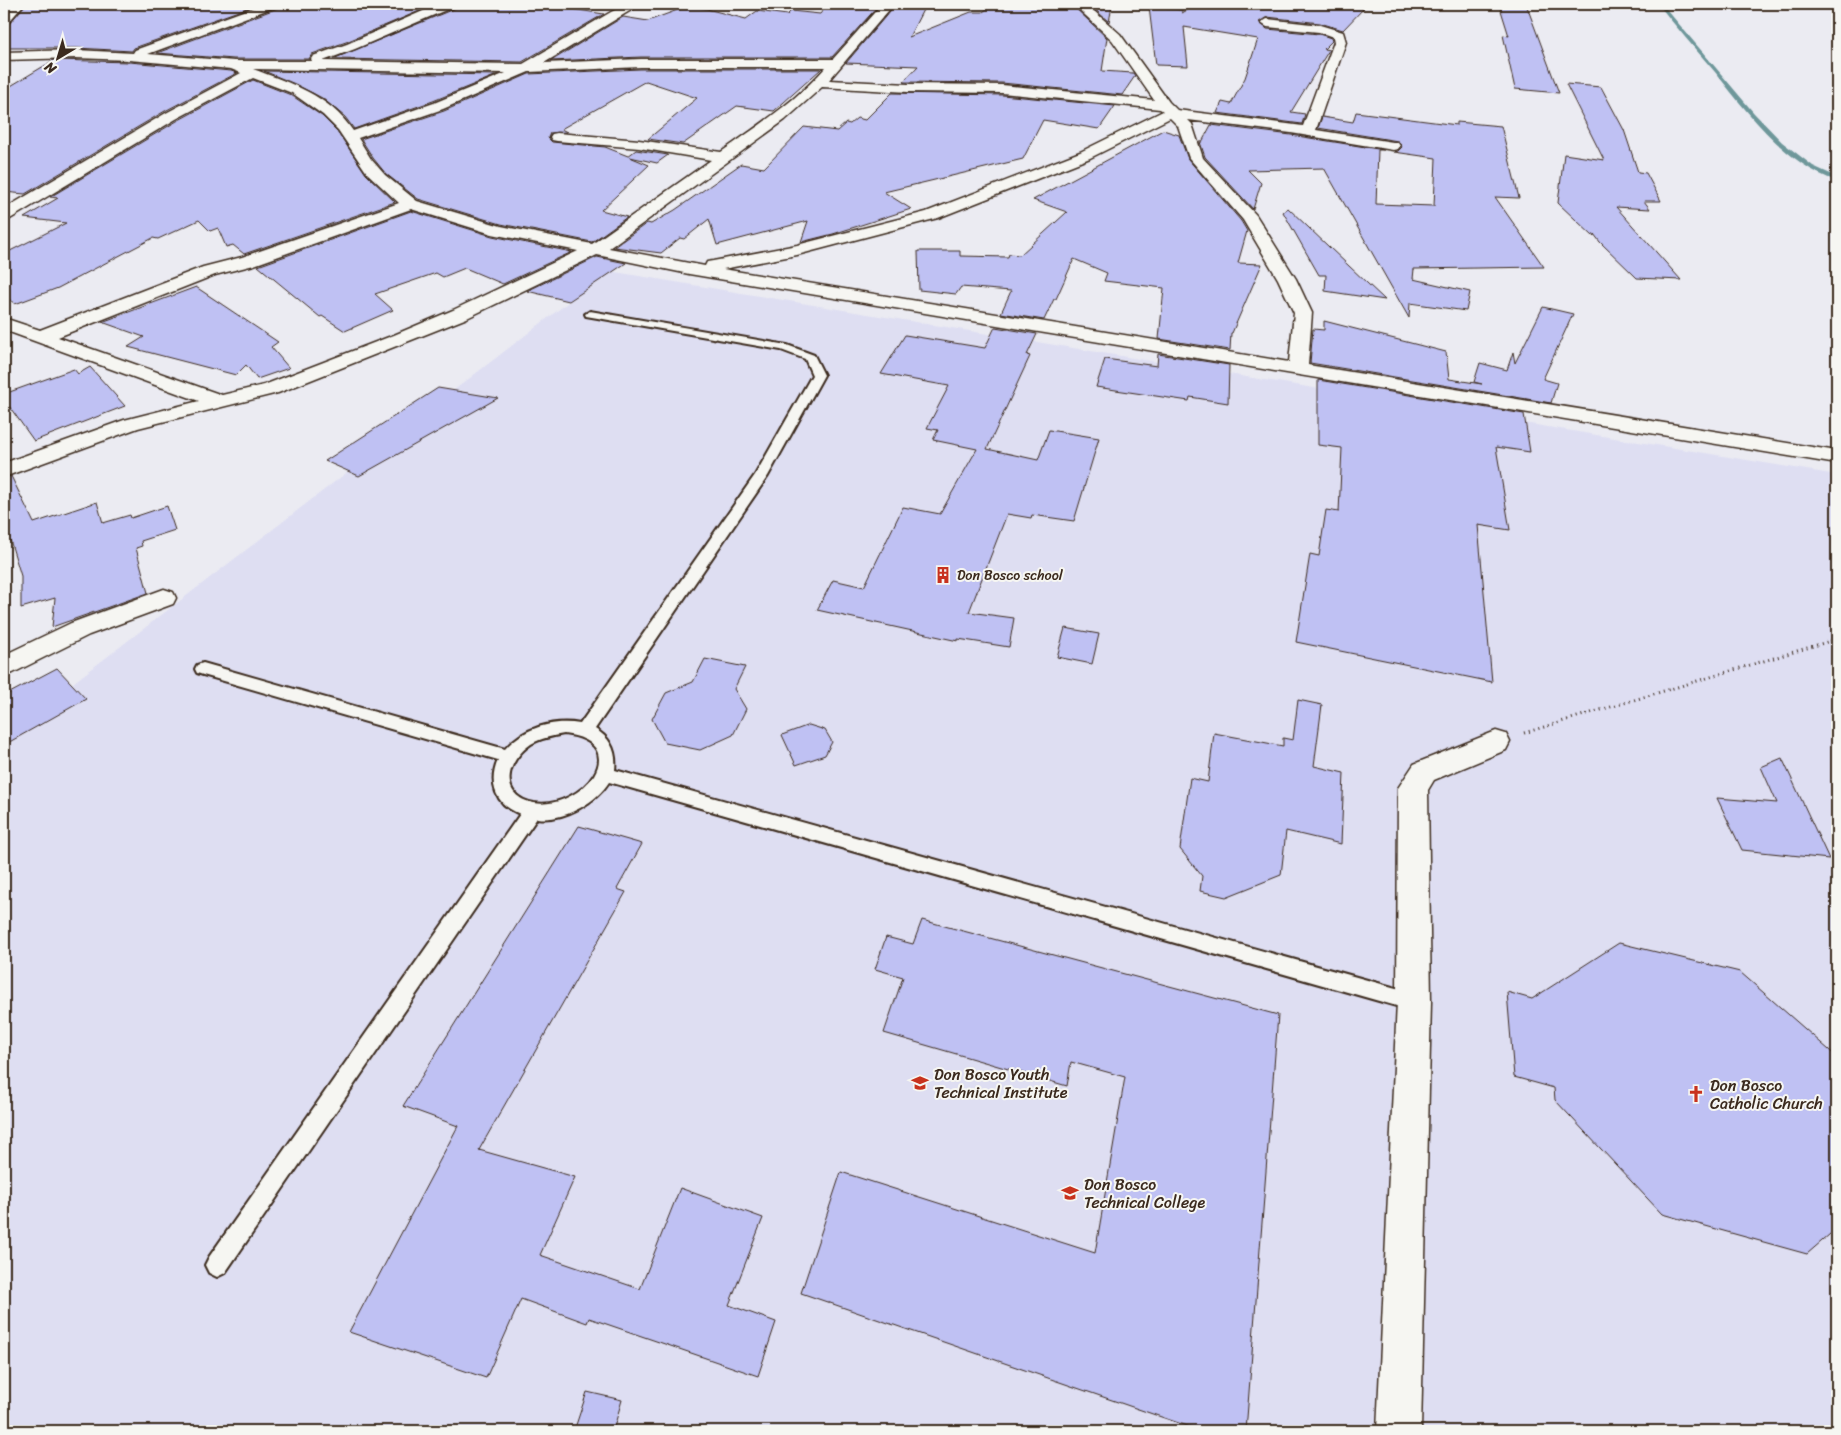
<svg xmlns="http://www.w3.org/2000/svg" width="1841" height="1435" viewBox="0 0 1841 1435" font-family="Sriracha,sans-serif">
<style>
.built{fill:#dedef2}
.lines{fill:none;stroke-linecap:round;stroke-linejoin:round}
.stream{fill:#6e979a;fill-rule:evenodd}
.building{fill:#bfc1f3;stroke:#3b2a1e}
.lane-casing{stroke:#3b2a1e;stroke-width:4}
.street-casing{stroke:#3b2a1e;stroke-width:3}
.secondary-casing{stroke:#3b2a1e;stroke-width:3}
.path-far1{stroke:#3b2a1e;stroke-width:1;stroke-dasharray:0.5 2;stroke-linecap:butt}
.path{stroke:#3b2a1e;stroke-width:3;stroke-dasharray:1 4;stroke-linecap:butt}
.lane{fill:#f6f6f2;fill-rule:evenodd}
.street{fill:#f6f6f2;fill-rule:evenodd}
.secondary{fill:#f6f6f2;fill-rule:evenodd}
.labels{text-anchor:middle;dominant-baseline:central;stroke-width:4;stroke-linejoin:round;paint-order:stroke}
.poi-label{font-size:14px;fill:#3b2a1e;stroke:#f6f6f2;text-anchor:start}
.near-poi-label{font-size:16px;fill:#3b2a1e;stroke:#f6f6f2;text-anchor:start}
</style>
<rect width="100%" height="100%" fill="#ebebf2"/>
<filter id="ink" filterUnits="userSpaceOnUse"><feTurbulence type="fractalNoise" baseFrequency=".02" numOctaves="2"/><feDisplacementMap in="SourceGraphic" scale="10" xChannelSelector="R" yChannelSelector="G"/><feConvolveMatrix kernelMatrix="1 2 1 2 8 2 1 2 1" color-interpolation-filters="sRGB"/></filter>
<g filter="url(#ink)">
<polygon class="built" points="609,271 1837,475 1837,1431 4,1431 4,736"/>
<g class="lines">
<path class="stream" d="M1658,4H1662L1754,113L1782,142L1813,166L1837,177V181C1786,165 1747,112 1715,72C1696,50 1676,27 1658,4Z"/>
</g>
<g class="building">
<polygon points="26,4 258,4 134,48 132,51 76,48 4,48 4,25 9,24"/>
<polygon points="281,4 436,4 346,42 312,54 309,59 234,59 157,53 278,8"/>
<polygon points="459,4 539,4 604,14 522,62 333,59 456,8"/>
<polygon points="828,4 880,4 832,57 641,57 551,61 623,17 648,21 691,5 746,19 757,11 787,15 791,11 820,14"/>
<polygon points="896,4 926,4 909,37 971,12 983,12 993,4 1071,4 1107,38 1102,71 1133,73 1135,76 1122,95 1002,83 903,82 918,66 846,63"/>
<polygon points="1198,4 1338,4 1364,8 1343,30 1320,23 1267,17 1259,22 1267,29 1319,34 1331,38 1332,41 1324,49 1329,50 1291,112 1305,114 1302,124 1217,113 1222,102 1231,104 1245,78 1258,39 1184,27 1188,66 1156,65 1149,7 1182,10 1182,13"/>
<polygon points="1499,4 1526,4 1559,93 1515,89 1503,35 1509,36"/>
<polygon points="1090,5 1112,6 1109,22"/>
<polygon points="54,60 129,62 231,71 237,73 165,111 25,194 4,192 4,90"/>
<polygon points="641,69 821,69 774,111 737,106 683,144 648,139 697,98 646,81 561,129 567,132 550,133 548,138 552,142 605,147 628,156 636,150 668,155 657,163 630,157 649,165 601,210 627,217 592,242 501,224 418,199 386,174 373,158 361,139 444,111 529,74"/>
<polygon points="264,71 497,75 433,101 354,129 345,117 322,98 295,84"/>
<polygon points="253,80 291,95 322,116 337,131 366,174 395,202 244,254 233,245 226,247 218,228 210,231 199,220 158,239 153,238 58,288 15,304 4,295 4,254 66,223 24,218 58,198 50,197 177,121"/>
<polygon points="1566,84 1601,87 1624,130 1638,172 1646,173 1661,201 1644,201 1650,209 1616,207 1681,280 1637,278 1600,242 1594,234 1594,237 1558,203 1564,154 1604,160"/>
<polygon points="892,93 1002,95 1115,106 1099,129 1043,120 1023,159 884,192 911,209 833,234 801,242 808,221 717,245 709,219 684,239 680,238 661,253 614,247 647,223 651,224 675,210 741,164 764,168 804,127 837,131 846,123 850,124 857,118 865,120"/>
<polygon points="1356,112 1457,125 1457,122 1501,126 1519,198 1495,197 1544,267 1414,269 1413,279 1470,292 1466,311 1410,303 1409,318 1324,168 1248,170 1261,183 1253,209 1205,157 1200,142 1202,142 1211,125 1291,135 1384,150 1378,150 1376,204 1434,206 1436,158 1394,152 1398,151 1402,147 1398,141 1318,128 1322,117 1353,122"/>
<polygon points="1163,130 1179,135 1188,159 1241,221 1247,231 1238,263 1262,264 1232,333 1231,333 1230,350 1159,339 1164,288 1104,281 1107,273 1074,259 1056,299 1054,299 1044,320 1001,313 1011,291 961,287 956,294 919,290 918,251 960,251 960,256 1008,257 1009,254 1020,255 1067,212 1033,200"/>
<polygon points="1288,208 1349,266 1385,300 1325,291 1326,275 1319,275 1283,212"/>
<polygon points="411,211 492,236 572,252 503,284 465,268 443,277 436,273 375,294 393,310 345,331 322,316 320,317 258,266"/>
<polygon points="597,257 626,263 569,301 527,291"/>
<polygon points="196,287 278,342 271,347 289,368 257,379 246,365 236,375 128,347 144,337 102,322"/>
<polygon points="1543,307 1573,314 1543,379 1557,383 1551,403 1310,363 1313,329 1324,330 1324,321 1446,352 1449,379 1482,384 1474,382 1480,363 1507,370 1513,352 1515,363"/>
<polygon points="995,327 1037,334 1027,355 1030,356 987,449 1038,460 1049,430 1099,438 1074,521 1032,515 1031,518 1007,514 969,612 1014,618 1009,647 958,639 958,641 817,610 833,580 864,587 903,507 940,514 977,449 933,440 938,430 927,428 949,386 881,374 905,335 985,348"/>
<polygon points="1158,354 1229,365 1228,403 1190,397 1189,401 1096,387 1105,359 1157,366"/>
<polygon points="90,367 125,406 34,441 4,399 4,394 74,369 78,374"/>
<polygon points="1318,380 1524,414 1530,452 1496,447 1510,530 1478,525 1492,682 1296,642 1310,554 1319,556 1326,510 1339,512 1342,448 1318,445"/>
<polygon points="438,388 498,398 359,476 325,461"/>
<polygon points="11,476 34,523 97,502 103,523 130,515 131,518 167,506 175,530 141,541 142,546 136,548 148,593 52,627 55,598 21,608 21,576 10,540 4,542 4,479"/>
<polygon points="1065,628 1099,634 1092,664 1057,657"/>
<polygon points="705,659 745,667 734,689 746,709 733,735 700,750 665,743 652,719 666,693 693,682"/>
<polygon points="57,668 86,699 4,745 4,696"/>
<polygon points="1298,700 1322,705 1314,766 1344,773 1341,844 1286,831 1281,875 1226,897 1200,891 1202,876 1180,849 1190,778 1208,782 1214,733 1283,746 1283,738 1293,740"/>
<polygon points="809,725 825,730 832,742 825,755 796,765 782,735"/>
<polygon points="1782,758 1829,859 1742,850 1717,798 1777,803 1761,767"/>
<polygon points="579,826 642,844 617,889 626,892 479,1150 575,1177 540,1255 640,1289 680,1188 763,1218 729,1305 776,1322 758,1376 589,1318 587,1323 521,1299 486,1378 349,1332 458,1126 403,1106"/>
<polygon points="922,920 1278,1015 1246,1431 1202,1431 801,1293 841,1172 1095,1253 1125,1077 1071,1062 1067,1086 884,1033 903,977 875,969 886,937 913,944"/>
<polygon points="1619,943 1740,972 1837,1057 1837,1228 1807,1254 1662,1214 1555,1100 1554,1088 1514,1077 1507,992 1532,999"/>
<polygon points="587,1392 622,1400 613,1431 574,1431"/>
</g>
<g class="lines">
<g class="lane-casing">
<path id="lane" d="M590,311L787,345L814,355L824,375L768,476L595,729C611,738 617,752 615,770L1414,993L1421,995L1424,1002L1421,1009L1414,1011L609,782C596,803 562,822 537,818L225,1273L217,1277L209,1273L205,1265L209,1257L520,814C495,805 488,783 498,760L203,675L197,673L195,669L197,665L203,663L505,749C523,728 553,719 580,724L755,475L812,375L805,359L781,350L586,316L585,314ZM564,734C636,743 582,811 534,803C498,796 506,761 531,744C541,738 553,736 564,734Z"/>
</g>
<g class="street-casing">
<g id="street">
<path d="M263,4H279L277,6L148,54L234,61H312L311,59L313,56L347,44L430,8L441,4H457L455,6L355,49L323,61L523,64L611,12L627,4H641L544,63L641,59H833L882,4H894L829,80L908,84L1002,85L1154,100L1112,40L1073,4H1086L1120,34L1169,102L1177,110L1303,126L1334,42L1333,37L1319,32L1267,27L1261,23L1267,19L1320,25L1343,32L1346,42L1316,130L1393,142L1398,143L1400,146L1398,149L1393,150L1291,133L1188,120L1192,124L1203,158L1256,215L1296,279L1312,313L1308,365L1837,451V464L689,274L597,255L467,318L278,393L138,428L4,477V463L124,420L199,401L4,330V318L40,330L203,267L242,257L399,203L367,173L338,130L323,115L292,93L253,78L176,119L10,219L4,221V209L166,113L241,73L231,69L129,60L76,58L4,60V52L76,50L133,53L135,50ZM641,67H826C796,101 758,126 721,152L639,140L557,133L552,134L550,137L552,140L557,141L639,148L711,160L592,244L501,226L417,201L385,175L371,159L358,138L443,109L529,72ZM253,69L506,73L434,103L353,131C329,95 290,83 253,69ZM822,87L908,92L1002,93L1160,109L1163,111L1080,152L926,212L797,245L713,261L707,262L705,266L609,248L785,120ZM1170,118L1178,126L1189,158L1243,220L1278,279L1294,313L1289,362L723,269L797,255L938,218L1090,158ZM411,209L492,234L578,251L453,310L394,335L264,385L222,395L58,337L215,275L254,265Z"/>
<polygon points="164,589 173,592 176,598 173,604 89,635 13,673 4,676 4,655 71,623"/>
<polygon points="1496,731 1506,734 1510,742 1506,750 1434,780 1428,790 1431,1002 1421,1431 1377,1431 1397,1002 1398,788 1414,764"/>
</g>
</g>
<g class="secondary-casing">
<polygon id="secondary" points="12,4 24,4 8,23 4,23 4,13"/>
</g>
<polyline class="path-far1" points="1248,4 1258,5"/>
<polyline class="path" points="1524,733 1837,639"/>
<use href="#lane" class="lane"/>
<use href="#street" class="street"/>
<use href="#secondary" class="secondary"/>
</g>
</g>
<defs>
<g id="building-bare" transform="scale(1.35)"><path d="M-4-6H4V6H1V3H-1V6H-4ZM-2.5-4.3h1.7v1.8h-1.7ZM.8-4.3h1.7v1.8H.8ZM-2.5-1h1.7V.8h-1.7ZM.8-1h1.7V.8H.8Z" fill="#c8321e" stroke="#f6f6f2" stroke-width="2.5" paint-order="stroke"/></g>
<g id="university-bare" transform="scale(1.35)"><path d="M0-5L7-2L0 1L-7-2ZM-4 1L0 2.5L4 1V4Q0 6-4 4Z" fill="#c8321e" stroke="#f6f6f2" stroke-width="2.5" paint-order="stroke"/></g>
<g id="church-bare" transform="scale(1.35)"><path d="M-1.2-6h2.4v3.5h3.3v2.4h-3.3V6h-2.4V-.1h-3.3v-2.4h3.3Z" fill="#c8321e" stroke="#f6f6f2" stroke-width="2.5" paint-order="stroke"/></g>
</defs>
<g fill-rule="evenodd">
<use href="#building-bare" x="943" y="575"/>
<use href="#university-bare" x="920" y="1083"/>
<use href="#church-bare" x="1696" y="1094"/>
<use href="#university-bare" x="1070" y="1193"/>
</g>
<g class="labels">
<g class="poi-label">
<text x="957" y="575">Don Bosco school</text>
</g>
<g class="near-poi-label">
<text x="934" y="1074">Don Bosco Youth<tspan x="934" dy="18">Technical Institute</tspan></text>
<text x="1710" y="1085">Don Bosco<tspan x="1710" dy="18">Catholic Church</tspan></text>
<text x="1084" y="1184">Don Bosco<tspan x="1084" dy="18">Technical College</tspan></text>
</g>
</g>
<rect width="1841" height="1435" fill="none" stroke="#f6f6f2" stroke-width="20"/>
<rect x="10" y="10" width="1821" height="1415" fill="none" stroke="#3b2a1e" stroke-width="2" filter="url(#ink)"/>
<g transform="translate(58 58) rotate(218)" stroke="#f6f6f2" stroke-width="4" paint-order="stroke">
<path d="M0-4L9 19L0 12L-9 19Z" fill="#3b2a1e"/>
<text y="-8" font-size="14" font-weight="bold" text-anchor="middle" fill="#3b2a1e">N</text>
</g>
</svg>
